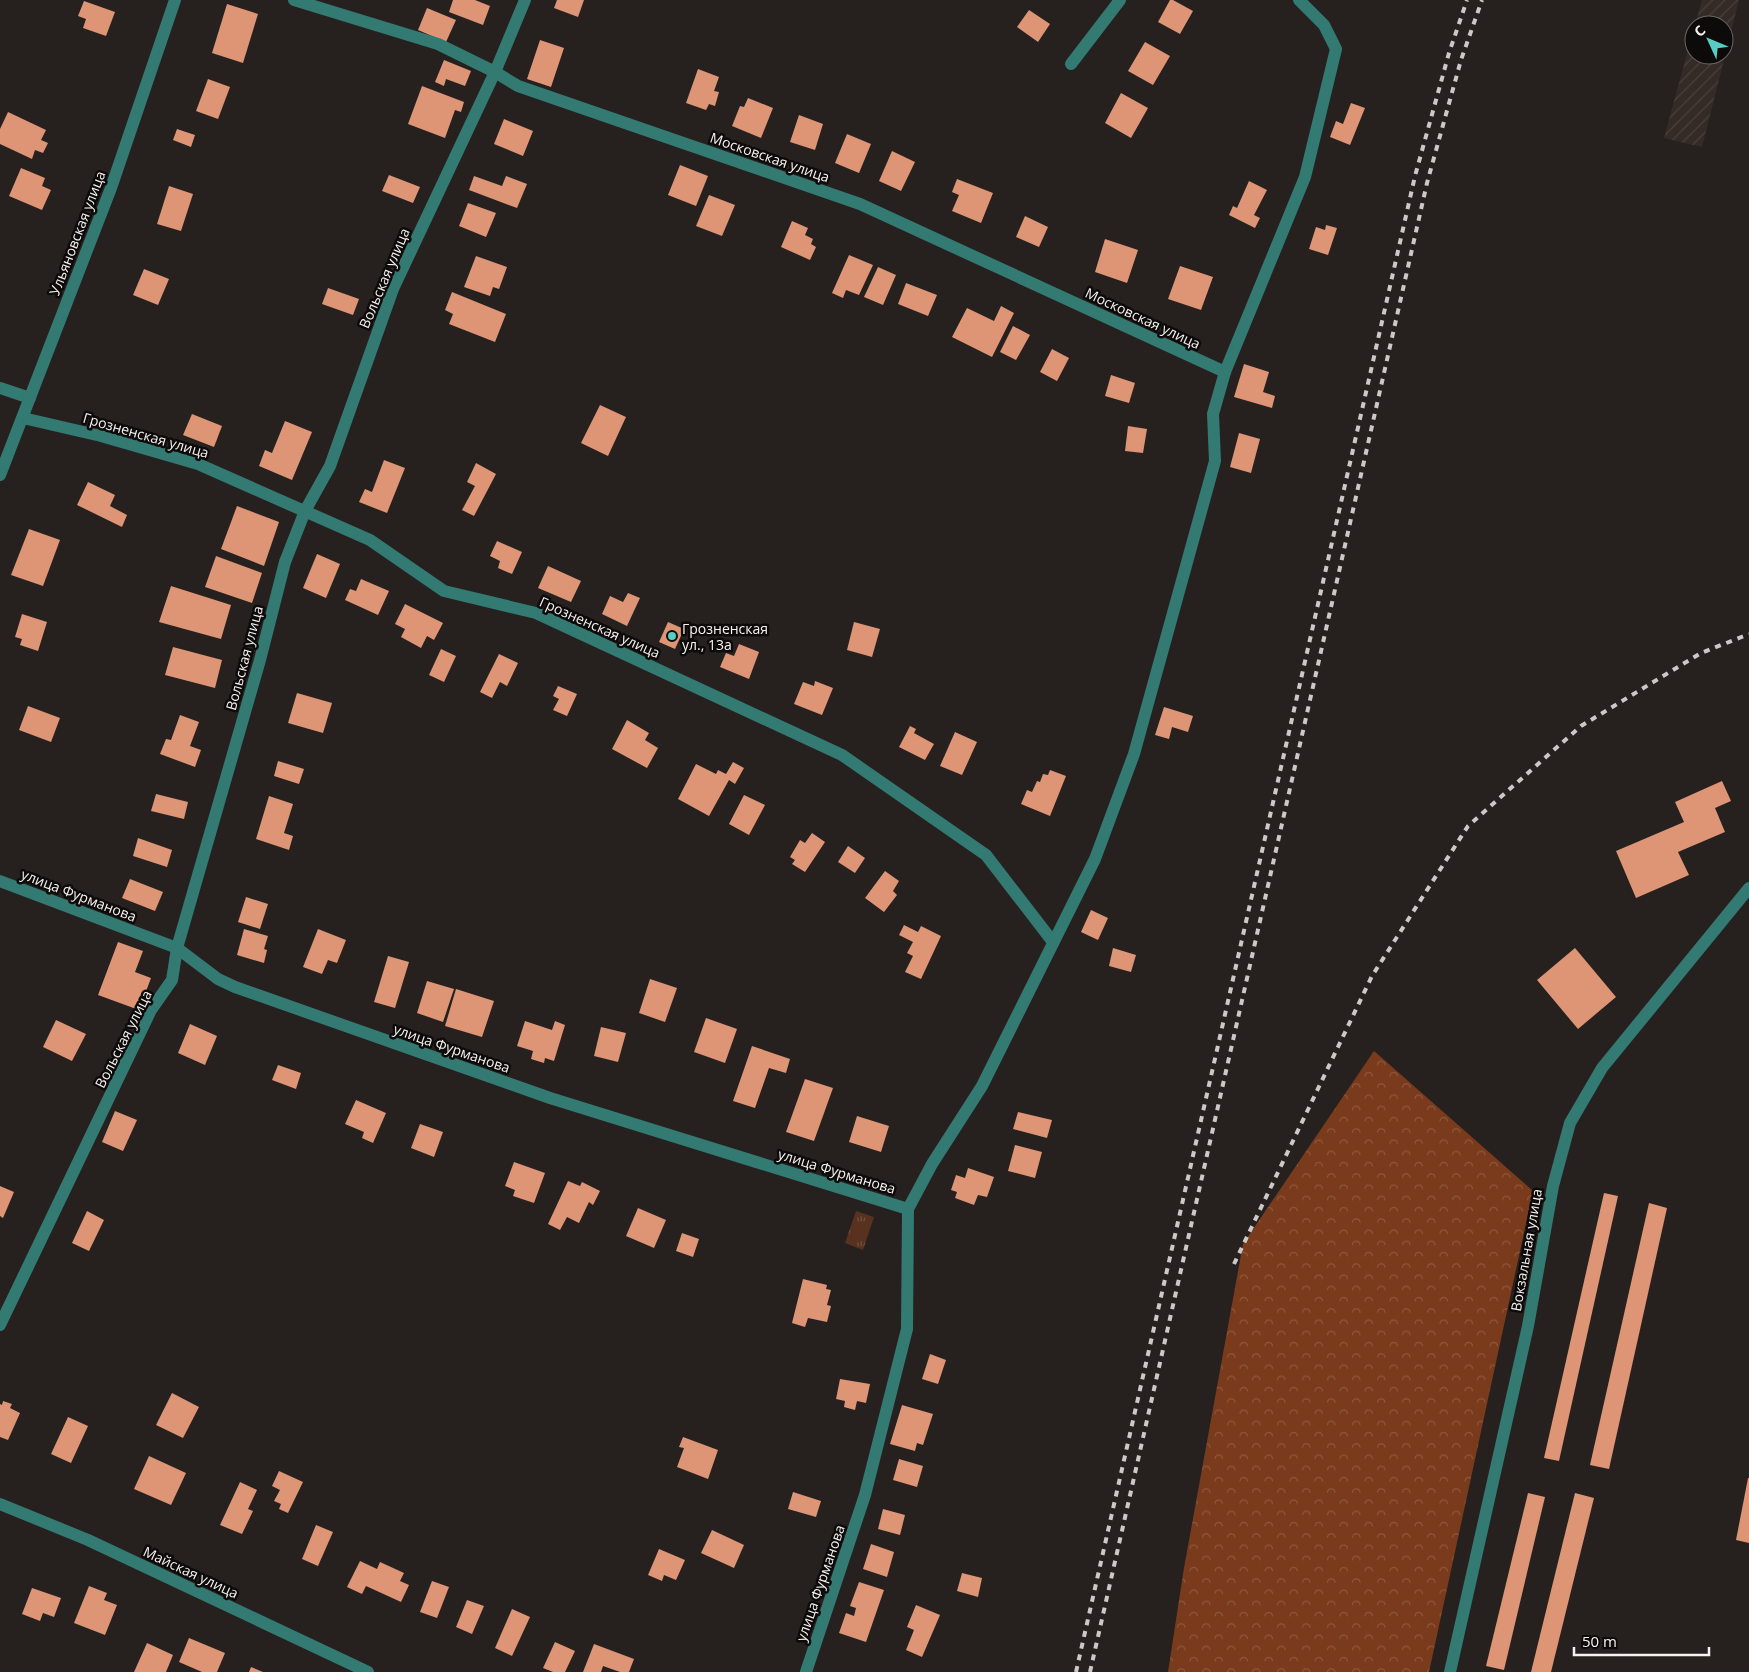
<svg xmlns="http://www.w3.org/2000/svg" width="1749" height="1672" viewBox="0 0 1749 1672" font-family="'Open Sans',sans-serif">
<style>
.industrial{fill:url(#industrial-furrows)}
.forest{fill:url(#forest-crowns)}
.park{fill:url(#park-tufts)}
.building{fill:#dd9575}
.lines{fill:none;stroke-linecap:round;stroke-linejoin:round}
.minor{stroke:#337a73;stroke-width:12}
.rail{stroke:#cdc9c8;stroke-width:4;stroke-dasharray:6 6;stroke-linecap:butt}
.poi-dot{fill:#56cec3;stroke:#0d0b0a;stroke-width:2}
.labels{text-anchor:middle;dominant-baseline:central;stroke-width:5;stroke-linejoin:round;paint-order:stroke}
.street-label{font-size:14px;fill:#f6f2f1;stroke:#0d0b0a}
.poi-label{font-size:14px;fill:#f6f2f1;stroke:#0d0b0a;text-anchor:start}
</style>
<defs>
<pattern id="industrial-furrows" width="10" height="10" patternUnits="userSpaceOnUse" patternTransform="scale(1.25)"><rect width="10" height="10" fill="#352b26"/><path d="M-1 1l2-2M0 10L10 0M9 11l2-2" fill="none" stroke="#49403b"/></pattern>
<pattern id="forest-crowns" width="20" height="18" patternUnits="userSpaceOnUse" patternTransform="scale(1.25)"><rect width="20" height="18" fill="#7a3b1c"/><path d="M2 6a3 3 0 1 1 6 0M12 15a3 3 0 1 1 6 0" fill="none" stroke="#8e583d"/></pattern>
<pattern id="park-tufts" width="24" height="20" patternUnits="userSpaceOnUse" patternTransform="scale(1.25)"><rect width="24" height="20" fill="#58311f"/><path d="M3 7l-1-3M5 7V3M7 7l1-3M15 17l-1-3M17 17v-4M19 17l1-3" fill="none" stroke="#714f40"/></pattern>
</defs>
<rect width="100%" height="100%" fill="#26211f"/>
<polygon class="industrial" points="1702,0 1739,0 1702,147 1664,138 1694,28 1694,55 1724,55 1724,25 1695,25"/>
<polygon class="forest" points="1374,1051 1533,1191 1429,1672 1168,1672 1184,1568 1243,1244"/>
<polygon class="park" points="856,1211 874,1217 863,1250 845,1243"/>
<g class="building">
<polygon points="453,0 475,0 490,6 483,25 449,12"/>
<polygon points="557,0 584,0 578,17 554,8"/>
<polygon points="1170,0 1173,0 1193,11 1180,34 1158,22"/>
<polygon points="84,1 115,12 106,36 83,28 86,19 78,16"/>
<polygon points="227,4 258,14 243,63 212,53"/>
<polygon points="427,8 456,20 446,42 418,30"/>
<polygon points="1029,10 1050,24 1038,42 1017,27"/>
<polygon points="540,40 564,48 551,87 527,79"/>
<polygon points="1145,42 1170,56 1153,85 1128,71"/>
<polygon points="444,60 471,71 465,86 446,79 444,86 435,82"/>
<polygon points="698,69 719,77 714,91 719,92 715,106 709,104 706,110 686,103"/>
<polygon points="208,79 230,87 218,119 196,111"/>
<polygon points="422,86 464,102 461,112 455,110 445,138 408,124"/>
<polygon points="1121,93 1148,108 1131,138 1105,123"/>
<polygon points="748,98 773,108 761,138 732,126 740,106 744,107"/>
<polygon points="1351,103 1365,108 1350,145 1330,137 1336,121 1343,124"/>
<polygon points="8,112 46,130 41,140 48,143 43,153 35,150 32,159 0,144 0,129"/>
<polygon points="799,115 823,124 815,150 790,142"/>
<polygon points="504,119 533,131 523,156 494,144"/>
<polygon points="177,129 195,135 191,147 173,140"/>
<polygon points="847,134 871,144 859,173 835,163"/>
<polygon points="892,151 915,162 901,191 879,181"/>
<polygon points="680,165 708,176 696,206 668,195"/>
<polygon points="21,168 45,178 42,186 51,190 42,210 9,196"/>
<polygon points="389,175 420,187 413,203 382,191"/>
<polygon points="474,176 502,186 506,176 527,184 517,208 469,190"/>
<polygon points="957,179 993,193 981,223 952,211 959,195 952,192"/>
<polygon points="1249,181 1267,190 1254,215 1260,218 1255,228 1229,215 1233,206 1237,208"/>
<polygon points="169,186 193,194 181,231 157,224"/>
<polygon points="709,195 735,205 722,236 696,226"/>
<polygon points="468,203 496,213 486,237 459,226"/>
<polygon points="1025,216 1048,227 1039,247 1016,237"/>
<polygon points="792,221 808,228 805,235 813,239 811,244 816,247 810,260 781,247"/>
<polygon points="1326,225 1337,228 1328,255 1309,249 1316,227 1325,230"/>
<polygon points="1105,239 1138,250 1127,283 1095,272"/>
<polygon points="849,255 873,265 859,295 846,290 843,298 832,293"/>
<polygon points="476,256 507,267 499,289 493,287 490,296 464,287"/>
<polygon points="1180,266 1213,277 1201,310 1168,299"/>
<polygon points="878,267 896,275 883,305 864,297"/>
<polygon points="144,269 169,279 158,305 133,295"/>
<polygon points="906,283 937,295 928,316 898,304"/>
<polygon points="328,288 359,299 353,315 322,304"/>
<polygon points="452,292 506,314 495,342 449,324 453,314 445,310"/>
<polygon points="1001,306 1014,313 992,357 952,337 967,308 994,321"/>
<polygon points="1013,326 1030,335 1016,360 1000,352"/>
<polygon points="1052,349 1069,358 1057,381 1040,372"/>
<polygon points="1244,364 1269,372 1263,392 1275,396 1272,408 1234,397"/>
<polygon points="1111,375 1135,383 1129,403 1105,396"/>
<polygon points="600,405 626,417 608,456 581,443"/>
<polygon points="192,414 222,426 214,447 183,435"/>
<polygon points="285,421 312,432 292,480 259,466 265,450 272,453"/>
<polygon points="1128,426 1147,429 1143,453 1125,451"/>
<polygon points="1239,433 1260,439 1251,473 1230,467"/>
<polygon points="384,460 405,468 387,513 359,502 365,489 372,492"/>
<polygon points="476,463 496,474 474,516 462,510 475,486 467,482"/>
<polygon points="88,482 115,495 110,506 127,515 122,527 77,505"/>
<polygon points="237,506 279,522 264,566 221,549"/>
<polygon points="29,529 60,540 43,586 11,575"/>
<polygon points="497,541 522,552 512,574 498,568 500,561 490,556"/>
<polygon points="317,554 340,564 326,598 303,588"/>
<polygon points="216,556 262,573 252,603 205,587"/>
<polygon points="548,566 581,581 571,602 538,588"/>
<polygon points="361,579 389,591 378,615 345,600 350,589 356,591"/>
<polygon points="171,586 231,605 221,639 159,622"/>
<polygon points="628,593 640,598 627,626 602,614 610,596 623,602"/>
<polygon points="405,604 443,623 434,640 427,636 421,648 401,637 405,629 395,624"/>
<polygon points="22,614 47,622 38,651 20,645 22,639 15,637"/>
<polygon points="668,622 684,629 675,649 659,642"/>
<polygon points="854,622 880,629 872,657 847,650"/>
<polygon points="739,644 759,652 749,679 720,667 726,653 734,656"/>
<polygon points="173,647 222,660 215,688 165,675"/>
<polygon points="441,649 456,656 444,682 429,675"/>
<polygon points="499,654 518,663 507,686 500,682 492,698 480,692"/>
<polygon points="815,681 833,688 822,715 794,704 803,682 814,686"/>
<polygon points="558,686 577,694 567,716 553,710 559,699 553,696"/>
<polygon points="297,693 332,703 323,733 288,723"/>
<polygon points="28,706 60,718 51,742 19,730"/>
<polygon points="1164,707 1193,716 1188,732 1172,727 1169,739 1155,735"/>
<polygon points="180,715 199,722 190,746 201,750 195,767 160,754 166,739 171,740"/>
<polygon points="627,720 649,733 645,740 658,748 647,768 612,749"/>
<polygon points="910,726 916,729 914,733 934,744 925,760 899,747"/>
<polygon points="955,732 977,742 962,775 940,766"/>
<polygon points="278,761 304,769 299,784 274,776"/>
<polygon points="733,762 744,768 735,784 729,780 709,816 678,799 696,764 716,774 718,770 726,774"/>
<polygon points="1050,770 1066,776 1050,816 1021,804 1027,790 1032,792 1037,781 1040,782 1043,774 1048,775"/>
<polygon points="1722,781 1731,801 1715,808 1725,832 1678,852 1689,875 1636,898 1616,851 1684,822 1675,802"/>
<polygon points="156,794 188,802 184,819 151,811"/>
<polygon points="744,795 765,805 749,835 729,824"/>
<polygon points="269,796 293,804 284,833 293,836 289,850 256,839"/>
<polygon points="812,833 825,842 805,872 792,864 795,860 790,857 800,840 805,843"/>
<polygon points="138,838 172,850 167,867 133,856"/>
<polygon points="848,846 865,858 855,873 838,862"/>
<polygon points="885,871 899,881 893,891 897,895 884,912 865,898"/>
<polygon points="130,879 163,892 155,911 122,898"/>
<polygon points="246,897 268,904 260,929 238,922"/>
<polygon points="1091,910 1108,918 1098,940 1081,932"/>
<polygon points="904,925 918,932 921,926 941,936 921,979 905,972 913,956 907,953 913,942 899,935"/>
<polygon points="244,929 268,936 264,949 267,950 264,963 237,955"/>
<polygon points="318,929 346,940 337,963 328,960 322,974 303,967"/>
<polygon points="118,942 143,951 135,972 151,978 139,1010 98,995"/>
<polygon points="1113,948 1136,955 1131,972 1109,966"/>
<polygon points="1575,948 1616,997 1578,1029 1537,980"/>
<polygon points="388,956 409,962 395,1008 374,1002"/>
<polygon points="650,979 677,988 665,1022 639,1013"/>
<polygon points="427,981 454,989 443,1022 417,1013"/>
<polygon points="456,989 494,1001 482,1037 445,1026"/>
<polygon points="706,1018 737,1029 725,1063 694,1052"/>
<polygon points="56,1020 86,1034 72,1061 43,1047"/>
<polygon points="525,1021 552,1030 555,1021 565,1025 554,1061 545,1058 544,1063 531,1059 533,1051 517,1046"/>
<polygon points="190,1024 217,1036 205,1065 178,1053"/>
<polygon points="601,1027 626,1033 618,1062 594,1056"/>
<polygon points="752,1046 790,1059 786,1073 769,1068 755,1108 733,1101"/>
<polygon points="278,1065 301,1073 296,1089 272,1080"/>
<polygon points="805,1079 833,1088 814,1141 786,1132"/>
<polygon points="356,1100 386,1113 373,1143 362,1138 364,1132 345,1124"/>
<polygon points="115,1111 137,1120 123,1151 102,1142"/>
<polygon points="1018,1112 1052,1120 1047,1138 1013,1129"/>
<polygon points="857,1116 889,1126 881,1152 849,1142"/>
<polygon points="420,1124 443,1132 434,1157 411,1148"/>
<polygon points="1015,1145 1042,1152 1035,1178 1008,1171"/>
<polygon points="514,1162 545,1173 534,1203 513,1196 515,1190 505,1186"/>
<polygon points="968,1168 994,1177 987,1197 978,1195 974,1205 955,1198 957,1192 951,1190 956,1175 965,1178"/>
<polygon points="568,1181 580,1186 582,1182 600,1191 593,1205 589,1202 579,1223 567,1217 560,1230 548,1224"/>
<polygon points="0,1186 14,1192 3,1218 0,1216"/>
<polygon points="1604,1193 1618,1196 1559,1461 1544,1458"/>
<polygon points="1649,1203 1667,1208 1609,1469 1590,1465"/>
<polygon points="638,1208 666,1220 654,1248 626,1236"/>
<polygon points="87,1211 104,1220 89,1251 72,1243"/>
<polygon points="682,1233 699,1239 693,1257 676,1251"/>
<polygon points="803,1279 827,1285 826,1289 831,1290 827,1305 831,1306 827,1322 808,1318 805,1327 792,1323"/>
<polygon points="930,1354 946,1360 938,1384 922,1379"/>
<polygon points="840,1379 870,1384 866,1403 857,1401 855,1410 844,1407 845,1401 836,1399"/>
<polygon points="172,1393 199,1407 183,1438 156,1425"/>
<polygon points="3,1401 12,1404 10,1408 20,1413 8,1440 0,1437 0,1404 2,1405"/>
<polygon points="902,1405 933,1414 923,1445 917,1443 915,1451 890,1444"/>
<polygon points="68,1417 88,1426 71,1463 51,1454"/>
<polygon points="683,1437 718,1450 708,1479 677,1467 684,1448 679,1447"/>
<polygon points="149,1456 186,1473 171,1505 134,1489"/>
<polygon points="899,1459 923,1466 917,1487 893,1480"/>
<polygon points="279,1471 303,1482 288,1513 279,1509 281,1504 274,1501 280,1490 272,1486"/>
<polygon points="1748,1478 1749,1478 1749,1543 1736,1540"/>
<polygon points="240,1482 257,1490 248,1509 253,1511 242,1534 220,1525"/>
<polygon points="793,1492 821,1501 816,1517 788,1509"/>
<polygon points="1528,1493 1545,1497 1504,1670 1486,1666"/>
<polygon points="1575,1493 1594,1498 1551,1672 1531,1672"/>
<polygon points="883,1509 905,1515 900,1535 878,1529"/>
<polygon points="316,1525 333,1532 318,1566 302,1559"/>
<polygon points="712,1530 744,1545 734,1568 701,1553"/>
<polygon points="871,1544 894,1552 887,1577 863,1569"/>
<polygon points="659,1549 685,1560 676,1580 664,1575 662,1581 648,1575"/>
<polygon points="360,1561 377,1569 380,1562 404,1573 400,1581 409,1585 401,1602 366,1586 362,1594 347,1587"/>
<polygon points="962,1573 982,1578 978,1597 957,1591"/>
<polygon points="432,1581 449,1587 437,1618 420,1612"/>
<polygon points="859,1582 884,1590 866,1642 839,1633 846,1613 854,1616 856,1608 850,1606"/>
<polygon points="89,1586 107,1593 104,1600 117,1605 105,1635 74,1623"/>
<polygon points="32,1588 61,1598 54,1617 43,1613 40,1621 22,1614"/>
<polygon points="467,1600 484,1606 472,1634 456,1627"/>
<polygon points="916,1605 940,1615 922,1657 906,1650 914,1630 907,1627"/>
<polygon points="512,1609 530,1617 512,1656 495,1648"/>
<polygon points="189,1638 225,1653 217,1672 202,1672 179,1662"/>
<polygon points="555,1642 575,1651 565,1672 553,1672 543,1668"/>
<polygon points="147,1643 173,1655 166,1672 134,1672"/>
<polygon points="594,1644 634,1659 629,1672 620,1672 603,1666 601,1672 583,1672"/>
<polygon points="251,1667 263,1672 249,1672"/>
</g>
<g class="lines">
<g class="minor">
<polyline points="294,0 438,44 495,72 518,86 860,204 1225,372"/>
<polyline points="1071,64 1120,0"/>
<polyline points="0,388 30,398"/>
<polyline points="23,418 101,436 198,464 370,540 444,591 536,613 842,755 986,855 1053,942"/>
<polyline points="0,475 111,188 175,0"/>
<polyline points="0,881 177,948 218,979 235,987 550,1098 908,1209"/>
<polyline points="0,1325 151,1010 172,980 177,948 260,660 285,562 305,511 330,466 393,289 495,72 525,0"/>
<polyline points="0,1504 88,1540 368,1672"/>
<polyline points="806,1672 865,1495 907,1329 908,1209 932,1164 982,1086 1095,859 1134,754 1215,461 1213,414 1225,372 1305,177 1336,49 1324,25 1299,0"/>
<polyline points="1450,1672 1528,1326 1553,1186 1570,1123 1602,1068 1749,888"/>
</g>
<g class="rail">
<polyline points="1234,1264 1372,976 1468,826 1581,726 1701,653 1749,634"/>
<polyline points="1076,1672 1415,176 1449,53 1467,0"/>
<polyline points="1090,1672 1427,183 1461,60 1482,0"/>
</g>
</g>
<circle class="poi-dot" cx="672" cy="636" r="5"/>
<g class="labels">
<g class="street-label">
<text transform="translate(770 157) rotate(19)">Московская улица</text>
<text transform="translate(77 233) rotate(-69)">Ульяновская улица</text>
<text transform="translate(384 278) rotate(-67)">Вольская улица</text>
<text transform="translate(1143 318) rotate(25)">Московская улица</text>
<text transform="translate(146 435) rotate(16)">Грозненская улица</text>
<text transform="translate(600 627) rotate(24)">Грозненская улица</text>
<text transform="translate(244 658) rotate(-75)">Вольская улица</text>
<text transform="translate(79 895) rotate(21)">улица Фурманова</text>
<text transform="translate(123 1039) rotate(-63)">Вольская улица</text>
<text transform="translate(452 1048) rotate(19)">улица Фурманова</text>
<text transform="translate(837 1171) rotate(17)">улица Фурманова</text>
<text transform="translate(1526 1250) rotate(-80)">Вокзальная улица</text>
<text transform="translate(191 1572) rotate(25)">Майская улица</text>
<text transform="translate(820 1583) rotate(-71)">улица Фурманова</text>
</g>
<g class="poi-label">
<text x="682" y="628">Грозненская<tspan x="682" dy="16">ул., 13а</tspan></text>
</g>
</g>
<g transform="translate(1709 40) rotate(314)"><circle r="24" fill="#0d0b0a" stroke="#6a6766"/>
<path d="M0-4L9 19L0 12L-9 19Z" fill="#56cec3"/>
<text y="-8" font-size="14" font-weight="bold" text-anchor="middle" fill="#f6f2f1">С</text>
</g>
<path d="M1574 1647v8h135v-8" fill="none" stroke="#f6f2f1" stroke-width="2.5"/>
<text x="1582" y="1647" font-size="15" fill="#f6f2f1" stroke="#0d0b0a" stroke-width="4" paint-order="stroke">50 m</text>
</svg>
